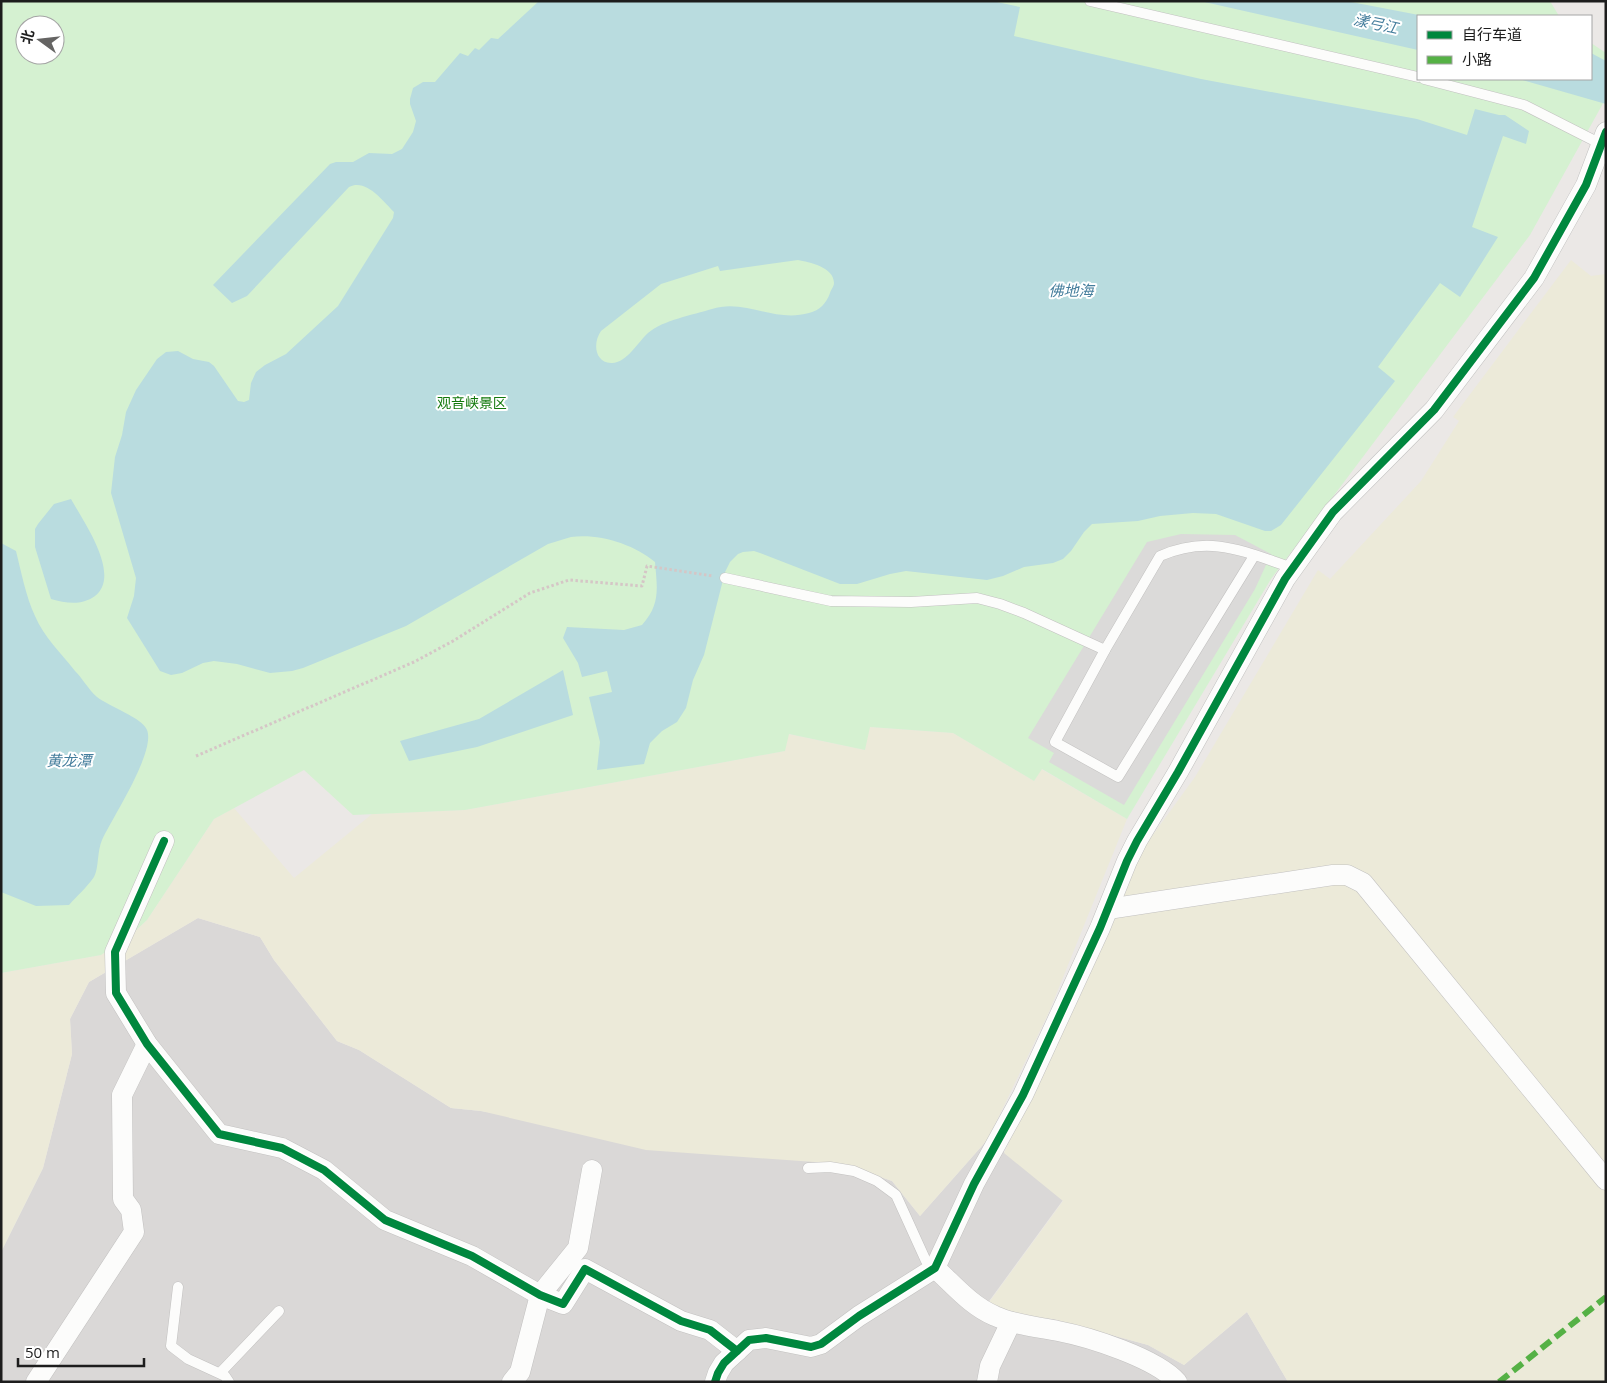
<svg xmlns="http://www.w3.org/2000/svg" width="1607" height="1383" viewBox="0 0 1607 1383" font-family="'Open Sans','Noto Sans SC',sans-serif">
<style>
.residential{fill:#dad8d7}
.farmland{fill:#ecead9}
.park{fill:#d5f1d1;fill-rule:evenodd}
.parking{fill:#dbdad9}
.water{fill:#b9dcdf;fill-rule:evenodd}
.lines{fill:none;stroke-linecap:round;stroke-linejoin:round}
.service-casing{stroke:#c2c1c0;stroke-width:11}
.minor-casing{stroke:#c2c1c0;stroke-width:21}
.path{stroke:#d5c6c6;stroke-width:3;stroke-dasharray:2.5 2.5;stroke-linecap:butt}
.service{stroke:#fcfcfb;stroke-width:10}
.minor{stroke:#fcfcfb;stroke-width:20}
.quiet{stroke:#55b145;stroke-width:6;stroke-dasharray:12 6;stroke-linecap:butt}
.cycleway-casing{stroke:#fff;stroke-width:11}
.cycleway{stroke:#00873e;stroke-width:8}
.labels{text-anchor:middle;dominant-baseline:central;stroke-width:4;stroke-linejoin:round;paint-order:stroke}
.park-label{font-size:14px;fill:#13790c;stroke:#fff}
.water-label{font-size:15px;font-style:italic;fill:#447d9c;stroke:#fff}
</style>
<rect width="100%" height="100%" fill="#ebe8e6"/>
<polygon class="residential" points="198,918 260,937 274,960 337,1041 359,1050 451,1108 481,1111 765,1157 843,1164 892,1181 920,1216 988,1139 1063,1200 987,1304 1008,1315 1053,1319 1148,1345 1184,1365 1247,1312 1288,1382 1,1382 1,1252 43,1168 72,1054 70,1019 89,982"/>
<g class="farmland">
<polygon points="1571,260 1591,276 1606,274 1606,1382 1288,1382 1247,1312 1184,1365 1148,1345 1053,1319 1008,1315 987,1305 1063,1201 1004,1153 1074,1004 1144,847 1195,777 1318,570 1330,579 1421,481 1459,421 1453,417"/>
<polygon points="869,727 953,733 1034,781 1041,769 1127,819 1049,1012 988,1139 920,1216 892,1181 843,1164 646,1150 481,1111 451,1108 359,1050 337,1041 274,960 260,937 198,918 89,982 70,1019 72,1054 43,1168 1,1252 1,973 101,955 130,936 147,920 214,819 234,808 294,878 372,814 465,810 785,751 788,734 865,750"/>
</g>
<path class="park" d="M1,1H1550L1559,16H1418V79H1591V43L1606,53V98L1530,235L1271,579L1127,819L1042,769L1034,781L953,733L870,727L865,750L789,734L785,751L465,810L353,815L304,770L214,819L147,920L130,936L101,955L1,973ZM25,25H55V55H25Z"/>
<polygon class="parking" points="1181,534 1235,535 1271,554 1255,589 1124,805 1049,762 1054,753 1028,738 1147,542"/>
<g class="water">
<path d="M539,1H992L1020,7L1014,36L1201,79L1417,119L1467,135L1475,109L1499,115H1505L1529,131L1526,144L1503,136L1472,227L1498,237L1460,297L1440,283L1378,367L1395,381L1281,525L1271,531H1265L1216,514L1193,513L1160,516L1138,521L1092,524L1084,532L1071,551L1063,559L1053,563L1024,567L1003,576L987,580L906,571L890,574L857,584H840L760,553L754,551L743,552L738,554L730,562L725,572L704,655L693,680L686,708L677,722L662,731L650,743L644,764L597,770L600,742L589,697L612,692L607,671L582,677L578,663L563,638L567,627L624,630L642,625C661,604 657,587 655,562C634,544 598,533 571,537C563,539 556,542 548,544L406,626L303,668L292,671L270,673L237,664L214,661L203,663L182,673L171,675L160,671L127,618L134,596L136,578L111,493L115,457L122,435L126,412L136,390L157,359L166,352L178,351L193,359L209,362L214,366L238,401L244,402L249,400L251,383L256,372L265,365L286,354L338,306L393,218L394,212C383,201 366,178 349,187L247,296L232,303L213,285L330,164L336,162H353L369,153L392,154L402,149L413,132L416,121L410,104V99L413,88L423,82H435L460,53L468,56L475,48L479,50L491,38L498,39ZM798,260C809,262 834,267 834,283C834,286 831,290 830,293C826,304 820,310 809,313C774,323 744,298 712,309C693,315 663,320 648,333C638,342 626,364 611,363C594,362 593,342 601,331L661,284L718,266L720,271Z"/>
<polygon points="1200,1 1346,1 1424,16 1418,16 1418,50"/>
<polygon points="1591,53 1606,61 1606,104 1519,79 1591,79"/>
<path d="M71,499C83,521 122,575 95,596C81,606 66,603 51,599L35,547V529L38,524L54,504Z"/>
<path d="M1,543L16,551C21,571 26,597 35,616C44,637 61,653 75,671C83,679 88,689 97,697C108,706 143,718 147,730C156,752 112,818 102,840C97,851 99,868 94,877C87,887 77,896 69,905L36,906L1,892Z"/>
<polygon points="563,670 573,715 477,747 409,761 400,741 479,719"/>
</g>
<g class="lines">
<g class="service-casing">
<g id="service">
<polyline points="1090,1 1418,77"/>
<polyline points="1424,79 1524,105 1601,144"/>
<path d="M1254,556L1118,777L1055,742L1105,650L1160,556C1211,534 1244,552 1293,568"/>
<polyline points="725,578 831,601 911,602 977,598 1000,604 1024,613 1105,650"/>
<polyline points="808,1168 830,1167 854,1171 877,1181 896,1195 926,1261 935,1268"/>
<polyline points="178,1287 171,1346 188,1359 225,1376 229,1382"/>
<polyline points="220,1373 279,1311"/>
</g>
</g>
<g class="minor-casing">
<g id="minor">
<polyline points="164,841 115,952 116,993 147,1044 219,1134 282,1148 324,1170 385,1220 472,1256 540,1295 563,1304 585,1269 681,1321 710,1330 737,1351"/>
<polyline points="1108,909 1333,875 1347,875 1363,883 1606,1180"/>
<path d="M935,1268C954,1285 971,1306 995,1316C1015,1325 1037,1327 1058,1331C1089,1337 1156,1358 1177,1382"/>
<polyline points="36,1382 134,1232 131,1210 123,1199 122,1095 147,1044"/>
<polyline points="512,1382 520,1372 540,1295 578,1248 592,1170"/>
<polyline points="715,1382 718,1373 724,1363 749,1340 766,1338 811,1347 821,1344 859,1316 935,1268 974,1184 1023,1095 1100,928 1127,861 1137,841 1178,772 1285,579 1333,512 1434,410 1534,278 1586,185 1606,132"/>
<polyline points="987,1382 990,1366 1011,1322"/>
</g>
</g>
<polyline class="path" points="196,756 414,662 453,641 530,593 569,580 642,586 647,566 713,576"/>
<use href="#service" class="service"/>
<use href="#minor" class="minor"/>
<polyline class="quiet" points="1499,1382 1606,1297"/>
<g class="cycleway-casing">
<g id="cycleway">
<polyline points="164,841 115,952 116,993 147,1044 219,1134 282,1148 324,1170 385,1220 472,1256 540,1295 563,1304 585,1269 681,1321 710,1330 737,1351"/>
<polyline points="715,1382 718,1373 724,1363 749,1340 766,1338 811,1347 821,1344 859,1316 935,1268 974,1184 1023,1095 1100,928 1127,861 1137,841 1178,772 1285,579 1333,512 1434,410 1534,278 1586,185 1606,132"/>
</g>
</g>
<use href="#cycleway" class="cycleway"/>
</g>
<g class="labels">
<g class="park-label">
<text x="472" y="402">观音峡景区</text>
</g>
<g class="water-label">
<text transform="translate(1376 23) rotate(12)">漾弓江</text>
<text x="1071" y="290">佛地海</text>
<text x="69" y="760">黄龙潭</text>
</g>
</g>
<rect width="1607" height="1383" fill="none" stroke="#1d1d1d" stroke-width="5"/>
<rect x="1417" y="15" width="175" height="65" fill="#ffffff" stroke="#a5a5a5"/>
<rect x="1427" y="31" width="25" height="8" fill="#00873e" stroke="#a5a5a5"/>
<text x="1462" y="40" font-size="15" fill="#1d1d1d">自行车道</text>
<rect x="1427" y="56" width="25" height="8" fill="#55b145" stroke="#a5a5a5"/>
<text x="1462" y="65" font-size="15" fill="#1d1d1d">小路</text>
<g transform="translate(40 40) rotate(285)"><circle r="24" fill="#ffffff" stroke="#a5a5a5"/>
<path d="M0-4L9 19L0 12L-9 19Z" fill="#656463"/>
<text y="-8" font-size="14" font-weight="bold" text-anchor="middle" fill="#1d1d1d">北</text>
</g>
<path d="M18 1358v8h126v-8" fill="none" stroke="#1d1d1d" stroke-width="2.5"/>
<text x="25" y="1358" font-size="15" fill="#1d1d1d" stroke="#ffffff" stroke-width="4" paint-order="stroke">50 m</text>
</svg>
